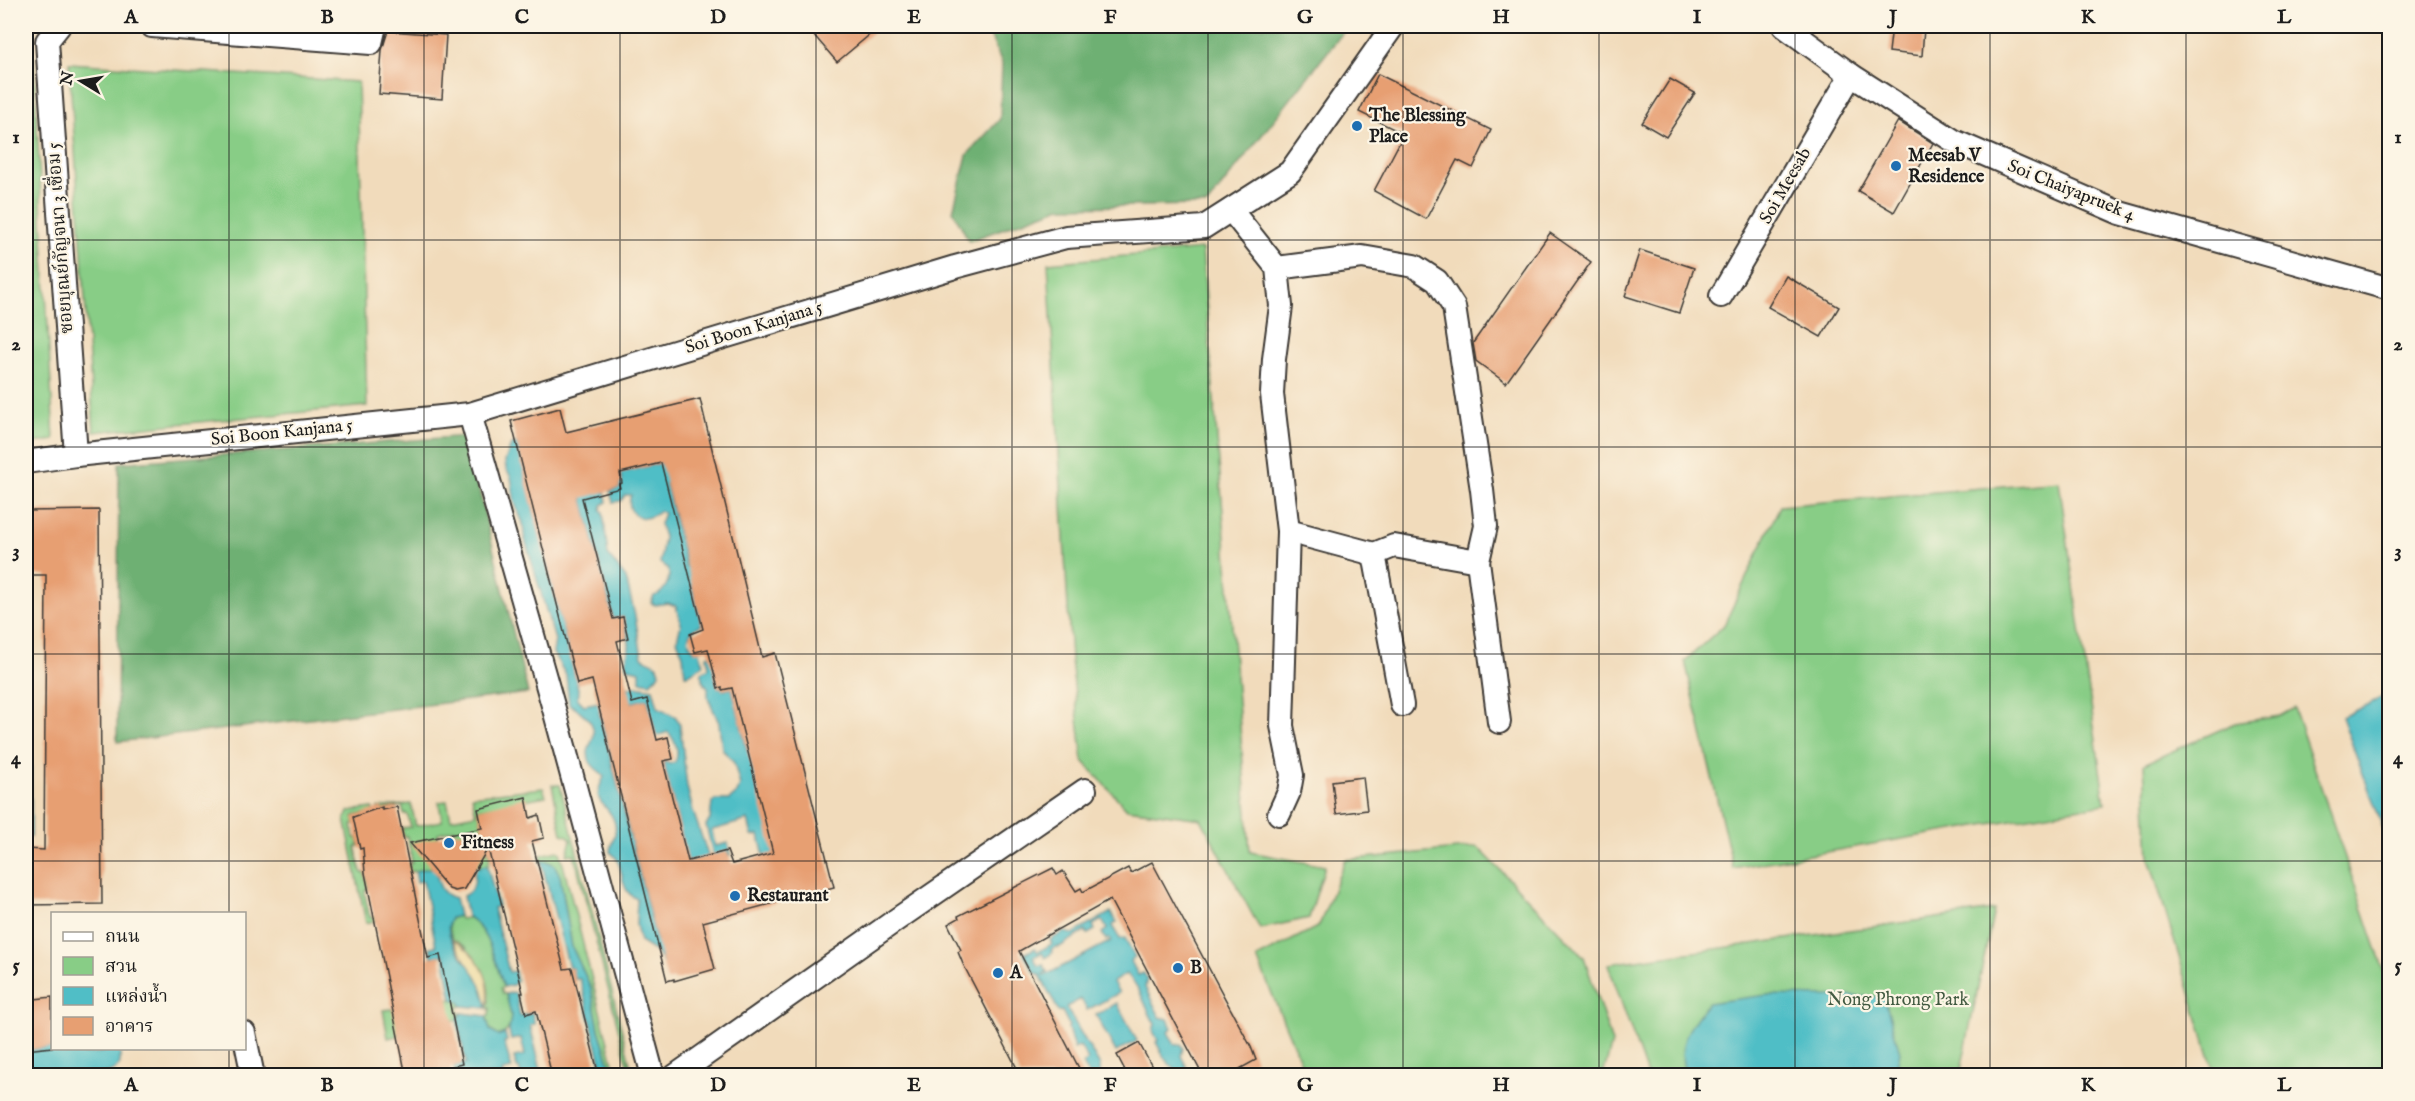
<svg xmlns="http://www.w3.org/2000/svg" width="2415" height="1101" viewBox="0 0 2415 1101" font-family="'IM FELL English','Noto Serif Thai',serif">
<style>
.green{fill:#88cd86;stroke:#527451;stroke-width:1.5}
.forest{fill:#6eb073;stroke:#456648;stroke-width:1.5}
.sand{fill:#eeda9e;stroke:#857b5d;stroke-width:1.5}
.water{fill:#50bec6;stroke:#366d71;stroke-width:1.5;fill-rule:evenodd}
.building{fill:#e79f72;fill-rule:evenodd}
.lines{fill:none;stroke-linecap:round;stroke-linejoin:round}
.street-casing{stroke:#3c3934;stroke-width:26}
.street{stroke:#fff;stroke-width:22}
.grid{fill:none;stroke:#1c1c1c;stroke-width:1.5;stroke-opacity:0.55}
.poi-dot{fill:#1f6fb2;stroke:#fcf5e5;stroke-width:2}
.labels{text-anchor:middle;dominant-baseline:central;stroke-width:4.5;stroke-linejoin:round;paint-order:stroke}
.poi-label{font-size:18px;font-weight:bold;fill:#1c1c1c;stroke:#fcf5e5;text-anchor:start}
.street-label{font-size:18px;fill:#1c1c1c;stroke:#fcf5e5}
.park-label{font-size:18px;fill:#425a41;stroke:#fcf5e5}
.neatline{fill:none;stroke:#1c1c1c;stroke-width:2}
.grid-label{font-size:20px;text-anchor:middle;font-weight:bold;fill:#1c1c1c}
</style>
<rect width="100%" height="100%" fill="#fcf5e5"/>
<filter id="ink" filterUnits="userSpaceOnUse"><feTurbulence type="fractalNoise" baseFrequency=".0167" numOctaves="2"/><feDisplacementMap in="SourceGraphic" scale="12" xChannelSelector="R" yChannelSelector="G"/><feConvolveMatrix kernelMatrix="1 2 1 2 8 2 1 2 1" color-interpolation-filters="sRGB"/></filter>
<filter id="wash" filterUnits="userSpaceOnUse"><feTurbulence type="fractalNoise" baseFrequency=".008" numOctaves="4" result="noise"/><feDisplacementMap in="SourceGraphic" scale="24" xChannelSelector="R" yChannelSelector="G"/><feGaussianBlur stdDeviation="1.35" result="paint"/><feColorMatrix in="noise" values="0 0 0 0 0 0 0 0 0 0 0 0 0 0 0 0 0 1.4 0 .05"/><feComposite in="paint" operator="in"/></filter>
<g filter="url(#wash)">
<rect width="100%" height="100%" fill="#f1dbbb"/>
<g class="green">
<polygon points="26,26 37,26 32,33 54,440 26,444"/>
<polygon points="69,63 358,82 367,406 94,432"/>
<polygon points="1202,249 1250,852 1325,866 1309,918 1260,929 1201,819 1127,809 1083,761 1071,660 1048,263"/>
<polygon points="2059,481 2105,804 1733,868 1685,661 1724,625 1780,506"/>
<polygon points="2294,708 2389,986 2389,1075 2215,1075 2149,858 2144,764 2235,723 2280,716"/>
<polygon points="552,785 560,785 633,1075 630,1075 574,854 567,855 571,840 568,836 562,834"/>
<path d="M543,788L546,796L478,809L490,860L488,861L489,865L474,868L455,829L438,833L435,867L410,872L409,864L412,863C411,854 409,845 407,836L403,837L402,828L411,827L407,814H404L402,806L382,810L377,808L411,804L416,826L442,821L439,802L447,801L451,819L476,814L472,796Z"/>
<path d="M373,808L372,812L353,816L355,824L352,825L354,838H358L359,846L356,847C357,855 358,865 362,873H365L368,889L365,890C365,899 368,908 370,917H374V921L366,923L345,819L350,811Z"/>
<polygon points="1478,847 1584,957 1612,1043 1603,1075 1306,1075 1257,958 1319,926 1345,860"/>
<polygon points="557,851 560,852 616,1075 613,1075 599,1030 591,988 572,947 563,892 548,861 541,861 541,855"/>
<polygon points="1994,910 1960,1075 1647,1075 1608,964"/>
<path d="M459,916L460,919L467,918V916C489,929 496,965 504,987L501,988L503,994H506C510,1009 518,1030 498,1036L489,1029L486,1016H489L490,1008H487L489,1001L466,947L452,939L448,923L451,918Z"/>
<polygon points="452,999 460,1002 462,1006 458,1007 458,1013 462,1013 457,1020 397,1032 398,1036 388,1038 383,1010 392,1009 393,1011"/>
</g>
<g class="forest">
<polygon points="986,26 1348,26 1207,205 1061,207 969,241 953,211 967,155 1000,119 1002,63"/>
<polygon points="466,436 528,693 117,742 119,463"/>
</g>
<path class="sand" d="M452,939C477,953 494,978 487,1008L480,985Z"/>
<g class="water">
<path d="M517,443L577,684L579,694L577,698L584,705L605,701L619,706L599,712L657,942L678,937L663,963L656,952L640,942L636,924L637,899C616,890 627,863 610,852C610,842 618,835 615,824C610,801 588,807 604,777C599,770 590,766 589,759C587,752 589,747 592,741C599,723 582,712 569,704L566,675L553,653L555,640L524,536L523,523L515,504L511,477L506,469L505,461L511,445Z"/>
<path d="M681,458L666,484L686,566L708,561L692,586L702,625C689,629 683,641 695,651L699,650L704,665L687,675H685L683,655L677,640L681,624L676,606L668,603L655,605L651,603L654,596C663,594 672,580 668,570C667,567 663,565 660,563L664,537L660,524L664,513L660,511C643,526 624,514 631,495H625L621,501L613,502L610,491L620,488L619,484L622,482L620,473Z"/>
<path d="M577,476L605,492L607,502L602,505L601,510L603,512L608,555L626,578L635,616L642,657C650,663 658,661 660,673L650,683L640,681V671C619,668 627,661 629,647C630,637 625,627 623,617L613,619Z"/>
<path d="M743,646L718,670L714,671L718,688L722,687L723,690L732,688L747,750L769,745L774,854L764,857L759,835L752,836L748,820L712,830L715,846L728,843L730,855H713L706,825L710,820L712,802L716,800H729L737,793L740,785L734,763L722,749L719,723L708,698V687C702,683 701,679 702,672L709,668L707,656Z"/>
<path d="M635,686L653,689L658,707L676,717L680,725L687,787L693,811L710,861L724,916L706,919L696,895L663,761L670,764L675,762C680,752 675,740 668,732L656,736L647,699L625,704L621,690Z"/>
<polygon points="2389,694 2389,844 2342,717"/>
<rect x="26" y="731" width="5" height="105"/>
<path d="M541,861C553,861 556,866 560,876L572,947L591,988L599,1030L613,1075H604L580,979H574L572,968H569Z"/>
<path d="M487,865L498,906L493,908L509,972L515,971L517,981L513,985L504,987C496,965 489,929 467,916L463,896C475,890 476,881 474,868Z"/>
<path d="M435,867C438,881 439,894 455,898L459,916L451,918C440,937 467,961 476,976C482,986 485,997 487,1008L462,1006L460,1002L452,999L444,955L432,957L430,947L436,946L423,881L417,882L415,871Z"/>
<path d="M1111,912L1117,922L1112,926L1120,939L1125,938L1135,957L1131,961L1138,975L1144,973L1147,979L1145,987L1160,1017L1168,1019L1172,1028L1168,1032L1175,1045L1181,1044L1183,1048L1181,1056L1191,1075H1180L1165,1059L1156,1042L1158,1041L1153,1031L1155,1024C1144,1006 1141,986 1126,974L1113,982L1119,993L1087,1010L1081,999L1066,1007L1100,1066L1099,1071L1101,1075H1089L1083,1064L1088,1060L1080,1046L1074,1049L1068,1028L1069,1025L1062,1011L1059,1012L1040,975L1034,972L1024,954L1035,948L1038,952L1052,944L1050,940L1064,932L1073,934ZM1102,920L1107,929L1102,933L1106,940L1109,938L1111,941L1044,976L1043,974L1047,972L1043,964L1038,966L1033,957L1042,953L1045,958L1052,953L1051,950L1057,946L1058,948L1085,931L1088,934L1095,930L1093,925Z"/>
<polygon points="514,992 516,994 520,1016 532,1013 535,1024 530,1025 542,1075 521,1075 519,1068 517,1068 514,1057 525,1055 521,1038 511,1040 509,1031 511,1015 506,994"/>
<path d="M1767,995L1884,997L1900,1052L1895,1075H1686C1675,1044 1689,1027 1708,1003Z"/>
<polygon points="1117,1003 1137,1041 1116,1052 1096,1015"/>
<polygon points="462,1013 486,1016 490,1030 498,1036 505,1033 507,1041 504,1042 512,1069 502,1071 503,1075 456,1075 454,1066 466,1063 457,1020"/>
<path d="M52,1047L82,1049L83,1054L102,1052V1049H119C120,1054 122,1062 118,1067C102,1082 47,1075 26,1075V1050Z"/>
</g>
<g id="blocks">
<g class="building">
<polygon points="806,26 880,26 837,62"/>
<polygon points="1892,26 1924,28 1922,56 1889,52"/>
<polygon points="388,31 446,35 442,99 379,94 382,50"/>
<polygon points="1378,74 1491,130 1473,168 1457,160 1426,219 1374,191 1404,134 1359,112"/>
<polygon points="1670,79 1695,93 1666,137 1642,123"/>
<polygon points="1898,121 1933,143 1894,212 1858,191"/>
<polygon points="1550,233 1591,262 1506,383 1476,361 1473,343"/>
<polygon points="1640,250 1694,268 1679,313 1625,296"/>
<polygon points="1786,276 1839,307 1821,337 1768,307"/>
<path d="M700,399L762,657L775,653L834,887L703,922L715,969L674,981V979L667,981L592,680L577,684L511,421L560,408L566,432ZM661,463L703,629L690,634L695,652L708,649L718,688L722,687V690L732,688L773,853L732,864L727,851L688,861L663,761L673,759L668,737L657,740L647,699L632,703L617,641L628,638L623,617L613,619L582,498L620,488L619,484L622,483L620,473Z"/>
<polygon points="99,510 102,904 26,905 26,849 44,850 46,575 26,575 26,511"/>
<polygon points="1363,777 1367,810 1336,814 1332,781"/>
<polygon points="526,797 530,818 539,815 544,838 532,841 564,969 572,968 599,1076 552,1076 536,1011 526,1014 521,993 523,993 488,848 464,889 455,891 449,889 410,843 482,828 478,809"/>
<polygon points="382,807 382,810 397,807 428,958 440,955 462,1064 450,1067 452,1076 406,1076 365,873 363,848 360,849 353,817"/>
<polygon points="1152,862 1251,1047 1256,1060 1227,1076 1203,1076 1110,900 1019,951 1083,1076 1021,1076 963,964 958,952 961,950 948,924 959,918 958,916 1053,868 1057,875 1063,871 1076,891 1081,888 1083,892 1128,868 1131,873"/>
<polygon points="52,997 52,1047 26,1050 26,1000"/>
<polygon points="1139,1043 1157,1076 1128,1076 1117,1055"/>
</g>
</g>
</g>
<g filter="url(#ink)">
<use href="#blocks" fill-opacity="0" stroke="#3c3934" stroke-width="1.5"/>
<g class="lines">
<g class="street-casing">
<g id="street">
<polyline points="59,26 47,41 76,455"/>
<polyline points="152,26 371,43 375,26"/>
<polyline points="1784,26 1851,75 1954,141 2120,213 2390,289"/>
<polyline points="1231,210 1277,268 1281,306 1274,359 1272,394 1288,531 1282,726 1292,775 1289,792 1279,814"/>
<polyline points="1277,268 1362,257 1414,266 1437,281 1454,307 1482,490 1486,526 1478,561 1499,722"/>
<polyline points="1721,296 1851,75"/>
<polyline points="470,414 554,709 653,1076"/>
<polyline points="26,462 76,455 470,414 955,267 1066,237 1204,227 1290,172 1393,26"/>
<polyline points="1288,531 1374,554 1394,546 1478,561"/>
<polyline points="1374,554 1402,705"/>
<polyline points="244,1033 253,1076"/>
<polyline points="675,1076 896,920 1085,790"/>
</g>
</g>
<use href="#street" class="street"/>
</g>
</g>
<path class="grid" d="M229,26V914M424,26V1076M620,26V1076M816,26V1076M1012,26V1076M1208,26V1076M1403,26V1076M1599,26V1076M1795,26V1076M1990,26V1076M2186,26V1076M26,240H2390M26,447H2390M26,654H2390M26,861H2390M229,1048V1076"/>
<g class="poi-dot">
<circle cx="1357" cy="126" r="6"/>
<circle cx="1896" cy="166" r="6"/>
<circle cx="449" cy="843" r="6"/>
<circle cx="735" cy="896" r="6"/>
<circle cx="1178" cy="968" r="6"/>
<circle cx="998" cy="973" r="6"/>
</g>
<g class="labels">
<g class="poi-label">
<text x="1369" y="116">The Blessing<tspan x="1369" dy="21">Place</tspan></text>
<text x="1908" y="156">Meesab V<tspan x="1908" dy="21">Residence</tspan></text>
<text x="461" y="843">Fitness</text>
<text x="747" y="896">Restaurant</text>
<text x="1190" y="968">B</text>
<text x="1010" y="973">A</text>
</g>
<g class="street-label">
<text transform="translate(1786 186) rotate(-60)">Soi Meesab</text>
<text transform="translate(2071 191) rotate(22)">Soi Chaiyapruek 4</text>
<text transform="translate(61 238) rotate(-94)">ซอยบุณย์กัญจนา 3 เชื่อม 5</text>
<text transform="translate(754 328) rotate(-17)">Soi Boon Kanjana 5</text>
<text transform="translate(282 433) rotate(-6)">Soi Boon Kanjana 5</text>
</g>
<g class="park-label">
<text x="1898" y="1000">Nong Phrong Park</text>
</g>
</g>
<rect width="2415" height="1101" fill="none" stroke="#fcf5e5" stroke-width="66"/>
<rect x="51" y="912" width="195" height="138" fill="#fcf5e5" stroke="#a29e95" stroke-width="1.5"/>
<rect x="63" y="932" width="30" height="9" fill="#ffffff" stroke="#a29e95" stroke-width="1.5"/>
<text x="105" y="942" font-size="18" fill="#1c1c1c">ถนน</text>
<rect x="63" y="957" width="30" height="18" fill="#88cd86" stroke="#a29e95" stroke-width="1.5"/>
<text x="105" y="972" font-size="18" fill="#1c1c1c">สวน</text>
<rect x="63" y="987" width="30" height="18" fill="#50bec6" stroke="#a29e95" stroke-width="1.5"/>
<text x="105" y="1002" font-size="18" fill="#1c1c1c">แหล่งน้ำ</text>
<rect x="63" y="1017" width="30" height="18" fill="#e79f72" stroke="#a29e95" stroke-width="1.5"/>
<text x="105" y="1032" font-size="18" fill="#1c1c1c">อาคาร</text>
<g transform="translate(81 81) rotate(281)" stroke="#fcf5e5" stroke-width="4.5" paint-order="stroke">
<path d="M0-4.5L10 22L0 15L-10 22Z" fill="#1c1c1c"/>
<text y="-9" font-size="16" font-weight="bold" text-anchor="middle" fill="#1c1c1c">N</text>
</g>
<rect x="33" y="33" width="2349" height="1035" class="neatline"/>
<g class="grid-label">
<text x="131" y="23">A</text>
<text x="327" y="23">B</text>
<text x="522" y="23">C</text>
<text x="718" y="23">D</text>
<text x="914" y="23">E</text>
<text x="1110" y="23">F</text>
<text x="1305" y="23">G</text>
<text x="1501" y="23">H</text>
<text x="1697" y="23">I</text>
<text x="1893" y="23">J</text>
<text x="2088" y="23">K</text>
<text x="2284" y="23">L</text>
<text x="16" y="143">1</text>
<text x="2398" y="143">1</text>
<text x="16" y="350">2</text>
<text x="2398" y="350">2</text>
<text x="16" y="557">3</text>
<text x="2398" y="557">3</text>
<text x="16" y="764">4</text>
<text x="2398" y="764">4</text>
<text x="16" y="971">5</text>
<text x="2398" y="971">5</text>
<text x="131" y="1091">A</text>
<text x="327" y="1091">B</text>
<text x="522" y="1091">C</text>
<text x="718" y="1091">D</text>
<text x="914" y="1091">E</text>
<text x="1110" y="1091">F</text>
<text x="1305" y="1091">G</text>
<text x="1501" y="1091">H</text>
<text x="1697" y="1091">I</text>
<text x="1893" y="1091">J</text>
<text x="2088" y="1091">K</text>
<text x="2284" y="1091">L</text>
</g>
</svg>
